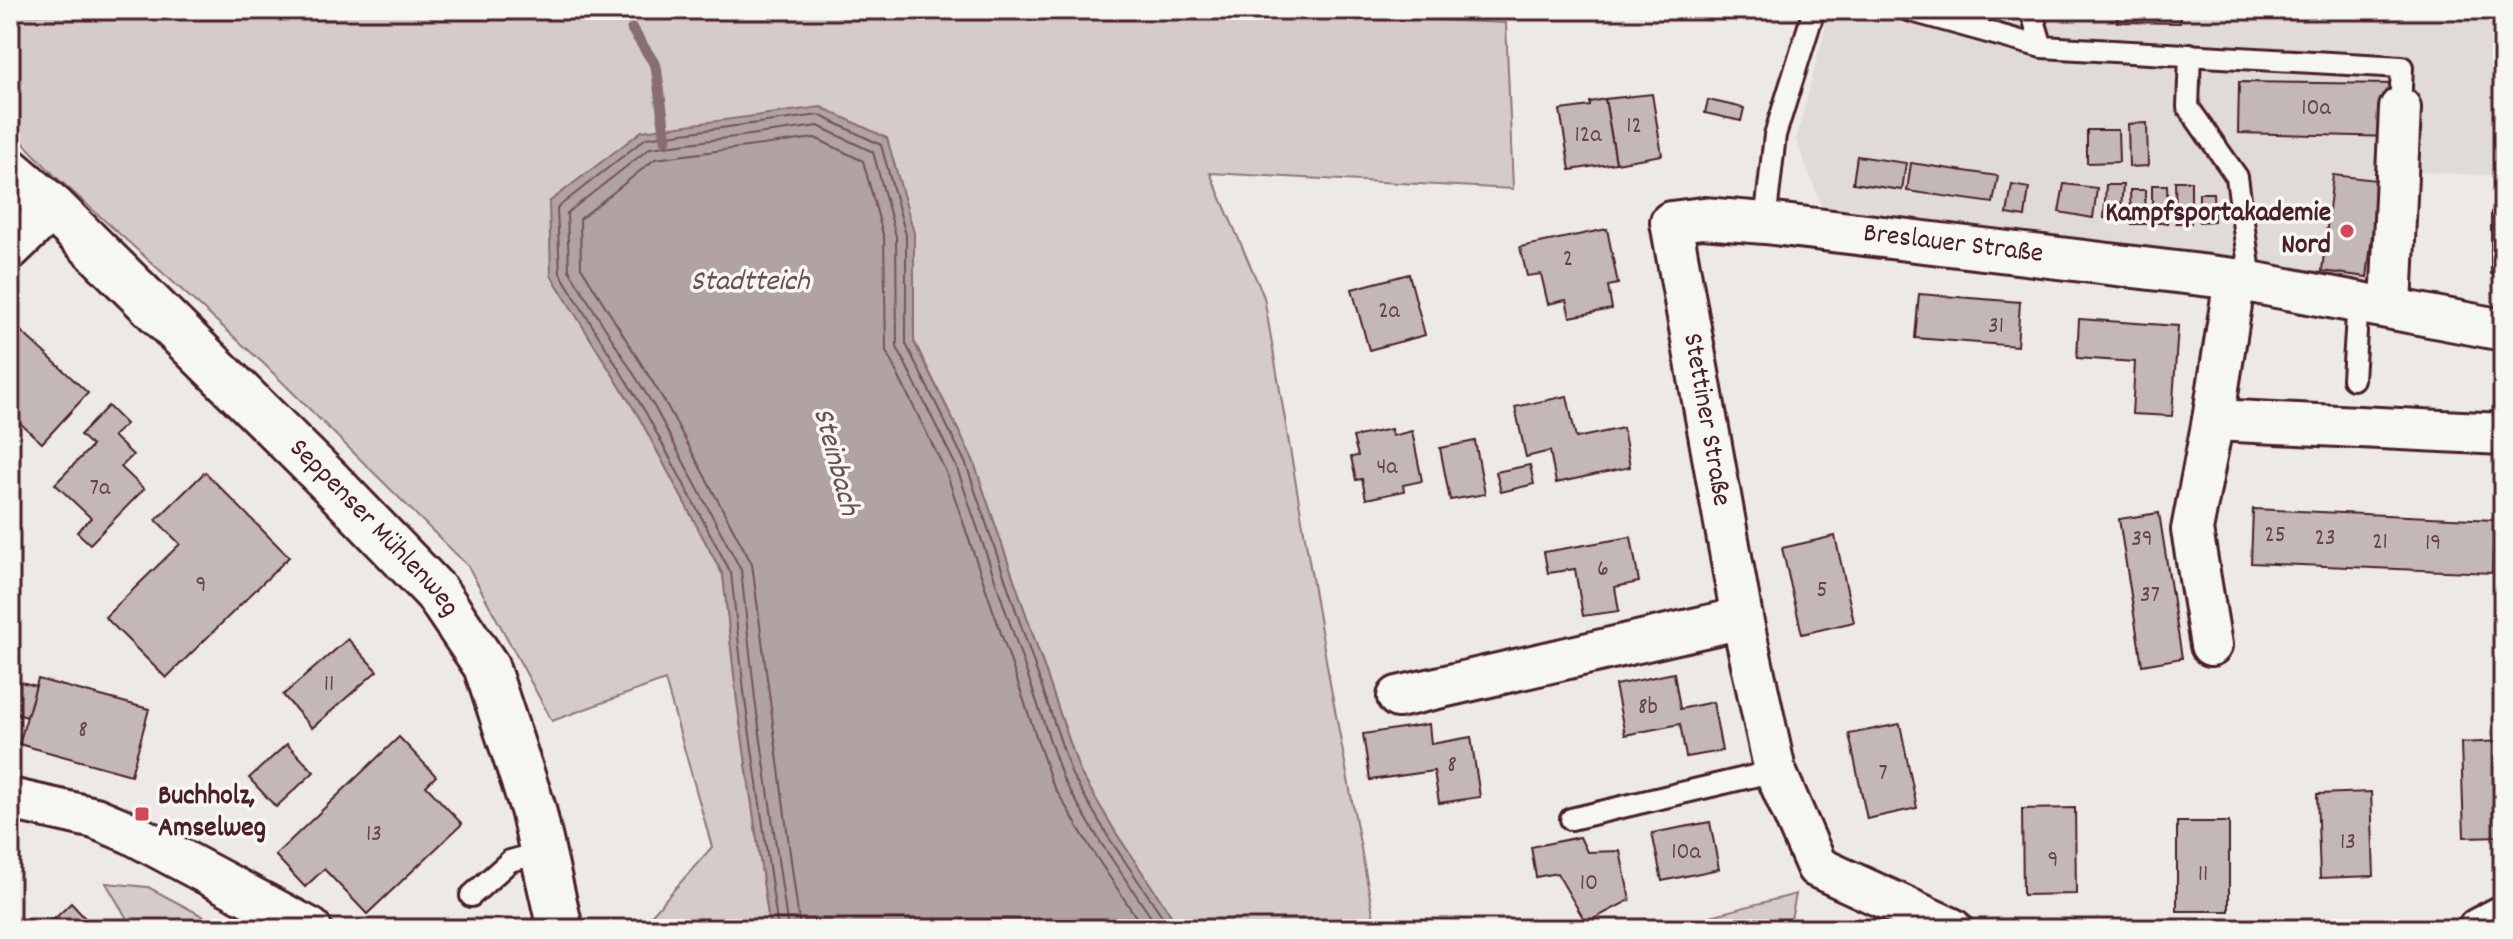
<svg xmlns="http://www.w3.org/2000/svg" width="2513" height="939" viewBox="0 0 2513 939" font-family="Dekko,sans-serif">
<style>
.built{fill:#e0dad8}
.green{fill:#d4cbca;stroke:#8f757a;stroke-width:2}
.water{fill:#b1a2a3;stroke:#886e73;stroke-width:2}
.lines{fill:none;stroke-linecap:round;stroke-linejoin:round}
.shore{stroke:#73535b;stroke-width:2}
.stream{stroke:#886e73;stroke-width:11}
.building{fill:#c4b7b7;stroke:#4a1f2b;stroke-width:2}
.service-casing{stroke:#4a1f2b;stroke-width:26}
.minor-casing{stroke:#4a1f2b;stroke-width:46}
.tertiary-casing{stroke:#4a1f2b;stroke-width:50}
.service{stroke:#f6f6f2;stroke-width:20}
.minor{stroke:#f6f6f2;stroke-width:40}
.tertiary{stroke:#f6f6f2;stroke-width:44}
.poi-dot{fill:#d1495b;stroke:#f6f6f2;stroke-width:3}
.labels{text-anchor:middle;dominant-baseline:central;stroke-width:7;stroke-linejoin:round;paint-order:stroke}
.number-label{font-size:24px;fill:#68454e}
.poi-label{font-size:28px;font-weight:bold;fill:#4a1f2b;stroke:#f6f6f2;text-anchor:end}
.street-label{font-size:28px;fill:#4a1f2b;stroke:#f6f6f2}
.water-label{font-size:30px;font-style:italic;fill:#6e4d55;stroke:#f6f6f2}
</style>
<rect width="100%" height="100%" fill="#ece9e6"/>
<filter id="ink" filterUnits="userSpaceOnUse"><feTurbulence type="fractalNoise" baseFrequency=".0125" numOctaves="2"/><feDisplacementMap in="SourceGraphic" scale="16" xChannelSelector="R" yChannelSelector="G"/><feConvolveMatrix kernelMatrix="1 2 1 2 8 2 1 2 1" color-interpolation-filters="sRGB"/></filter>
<g filter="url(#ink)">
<g class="built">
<polygon points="10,10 279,10 10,15"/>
<polygon points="1283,10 2503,10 2503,176 2419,172 2409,294 1823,209 1796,140 1826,25 1780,17"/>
</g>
<g class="green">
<polygon points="279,10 1203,10 1506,23 1513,189 1210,173 1264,297 1330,683 1376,929 1180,929 1116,833 1080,772 973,460 914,341 914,233 642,131 600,165 551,275 639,417 723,575 737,701 770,929 639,929 712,847 665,680 552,721 468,566 263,363 54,175 10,129 10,15"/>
<polygon points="106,883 148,887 227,929 133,929"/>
<polygon points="1796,894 1789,929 1660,929"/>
</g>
<polygon class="water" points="821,107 887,138 914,233 914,342 973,460 1080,772 1116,833 1180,929 770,929 737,701 723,575 639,417 551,275 549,202 642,131"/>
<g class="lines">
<g class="shore">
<polyline points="778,929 745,700 731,573 646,413 560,273 557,208 646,138 819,115 881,145 906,235 906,344 966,464 1072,775 1109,838 1171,929"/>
<polyline points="788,929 755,699 741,570 655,408 569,270 567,213 650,148 818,126 873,152 896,236 897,347 957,468 1063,779 1101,843 1159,929"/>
<polyline points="800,929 752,564 665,402 581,267 580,219 655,159 815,138 863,161 884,238 886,351 946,472 1052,783 1091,849 1144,929"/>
</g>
<polyline class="stream" points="632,29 656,66 666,140"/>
</g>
<g class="building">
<polygon points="2117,10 2180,10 2180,23 2117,22"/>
<polygon points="2239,82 2395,84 2394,137 2238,133"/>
<polygon points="1652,94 1662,155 1616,163 1605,99"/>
<polygon points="1605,99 1616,163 1570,170 1560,110 1590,106 1590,102"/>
<polygon points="1708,100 1744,108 1741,121 1705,113"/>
<polygon points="2147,123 2148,166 2129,167 2128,124"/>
<polygon points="2087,130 2118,130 2119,162 2087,163"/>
<polygon points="1857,156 1906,163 1902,190 1853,183"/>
<polygon points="1911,163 1998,176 1993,203 1907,191"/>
<polygon points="2333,175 2385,181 2375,210 2367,277 2322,271"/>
<polygon points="2175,181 2191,181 2191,223 2176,223"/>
<polygon points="2064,184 2097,188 2093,218 2059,212"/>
<polygon points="2012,185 2029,188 2025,217 2007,214"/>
<polygon points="2106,185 2123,185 2120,219 2104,218"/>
<polygon points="2152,185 2167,185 2168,223 2152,223"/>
<polygon points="2130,190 2145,190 2145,224 2131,224"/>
<polygon points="2199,193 2213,193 2214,221 2199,222"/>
<polygon points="2491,212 2503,212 2503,284 2496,284 2496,274 2491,274"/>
<polygon points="1607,229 1618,284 1608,286 1612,309 1570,317 1566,300 1548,304 1541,274 1527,276 1520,247"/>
<polygon points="1409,274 1425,335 1369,350 1352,289"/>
<polygon points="1919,294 2020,302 2017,346 1915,338"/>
<polygon points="2079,319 2178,326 2172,416 2132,414 2135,362 2077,358"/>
<polygon points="10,321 88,393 42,443 10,414"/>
<polygon points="1567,396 1576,438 1623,428 1630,467 1556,483 1550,451 1526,457 1515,407"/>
<polygon points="108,406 126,424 113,436 133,455 121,467 144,489 90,544 77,532 91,518 55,484 92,446 80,435"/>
<polygon points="1391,429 1392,436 1412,431 1422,481 1403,485 1404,491 1366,499 1362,479 1356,480 1351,457 1358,456 1353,437"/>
<polygon points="1475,441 1485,494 1450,500 1440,448"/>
<polygon points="1530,465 1534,484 1501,492 1496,472"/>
<polygon points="205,472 289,557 166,678 105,617 180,544 156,520"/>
<polygon points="2253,509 2494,520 2492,573 2251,563"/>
<polygon points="2159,513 2182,658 2142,665 2119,519"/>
<polygon points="1835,536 1854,622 1802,634 1782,548"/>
<polygon points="1631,537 1639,582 1615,587 1619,611 1583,616 1575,569 1548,573 1544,552"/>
<polygon points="348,639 377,671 312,728 283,695"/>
<polygon points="1674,673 1680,709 1713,702 1722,751 1686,757 1680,724 1625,735 1615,685"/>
<polygon points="10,679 36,686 27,717 10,712"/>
<polygon points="38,679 149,709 131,775 19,744"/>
<polygon points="1429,724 1431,744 1471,737 1480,797 1439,803 1434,771 1370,780 1363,734"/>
<polygon points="1900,724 1917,808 1867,819 1849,734"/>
<polygon points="399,737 436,776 426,786 462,824 367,914 324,869 305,887 275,855"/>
<polygon points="2503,741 2503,836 2464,837 2461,743"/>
<polygon points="287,744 314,772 276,807 249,778"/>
<polygon points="2371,792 2374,876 2320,878 2317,794"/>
<polygon points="2075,808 2076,894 2023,895 2022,809"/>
<polygon points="1710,822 1719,869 1662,881 1652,833"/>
<rect x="2177" y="822" width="52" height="89"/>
<polygon points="1580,837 1587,852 1620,851 1630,900 1586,923 1557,873 1536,877 1531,847"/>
<polygon points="71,903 95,929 44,929"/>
</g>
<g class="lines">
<g class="service-casing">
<g id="service">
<polyline points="1908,10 2042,47"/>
<polyline points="2031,10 2042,47 2402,67 2400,108"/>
<polyline points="2190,54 2188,107 2237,177 2251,281"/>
<polyline points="1765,223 1775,135 1814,10"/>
<polyline points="2353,379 2358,300"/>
<polyline points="1571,819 1775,771"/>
<polyline points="471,896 510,861 543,852"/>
</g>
</g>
<g class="minor-casing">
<g id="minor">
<polyline points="10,249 53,208"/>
<polyline points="2235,279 2213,420 2503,434"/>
<polyline points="2391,307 2400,108"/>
<polyline points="2211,645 2192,530 2213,420"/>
<polyline points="1398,697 1742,618"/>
<polyline points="10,799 95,818 131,833 311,929"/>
<path id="s1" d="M1952,929L1817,867L1775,771L1742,618L1671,222L1703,218L1765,223L2235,279L2503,330"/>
<polyline points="2478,929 2503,916"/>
</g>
</g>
<g class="tertiary-casing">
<g id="tertiary">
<path id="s2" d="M10,171L53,208L331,483L436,592L486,666L533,809L560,929"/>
</g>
</g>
<use href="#service" class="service"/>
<use href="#minor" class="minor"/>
<use href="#tertiary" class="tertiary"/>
</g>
</g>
<g class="poi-dot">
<circle cx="2347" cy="231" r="8"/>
<rect x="134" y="806" width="16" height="16" rx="4"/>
</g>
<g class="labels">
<g class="number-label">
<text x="2316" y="109">10a</text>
<text x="1634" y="127">12</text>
<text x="1588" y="136">12a</text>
<text x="1568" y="260">2</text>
<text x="1389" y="312">2a</text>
<text x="1996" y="327">31</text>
<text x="1387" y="468">4a</text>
<text x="100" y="489">7a</text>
<text x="2275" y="536">25</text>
<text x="2325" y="539">23</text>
<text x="2142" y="540">39</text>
<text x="2380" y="543">21</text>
<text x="2433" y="544">19</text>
<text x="1603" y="570">6</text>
<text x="201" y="586">9</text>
<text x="1822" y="591">5</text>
<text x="2150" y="596">37</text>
<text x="329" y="685">11</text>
<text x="1648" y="708">8b</text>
<text x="83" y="731">8</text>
<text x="1452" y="766">8</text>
<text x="1883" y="774">7</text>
<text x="374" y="835">13</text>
<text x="2348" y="843">13</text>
<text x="1686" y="853">10a</text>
<text x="2053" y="861">9</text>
<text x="2203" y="875">11</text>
<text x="1589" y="884">10</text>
</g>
<g class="poi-label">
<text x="2331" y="215">Kampfsportakademie<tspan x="2331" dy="32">Nord</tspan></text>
<text x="158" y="798" text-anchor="start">Buchholz,<tspan x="158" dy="32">Amselweg</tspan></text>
</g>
<g class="street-label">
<text stroke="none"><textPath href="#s1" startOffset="1096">Breslauer Straße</textPath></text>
<text transform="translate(1705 420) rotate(80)">Stettiner Straße</text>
<text stroke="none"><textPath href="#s2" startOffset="510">Seppenser Mühlenweg</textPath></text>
</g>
<g class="water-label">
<text x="750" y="283">Stadtteich</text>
<text transform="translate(834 462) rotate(75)">Steinbach</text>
</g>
</g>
<rect width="2513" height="939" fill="none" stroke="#f6f6f2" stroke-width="40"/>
<rect x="20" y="20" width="2473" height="899" fill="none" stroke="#4a1f2b" stroke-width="3" filter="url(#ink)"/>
</svg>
